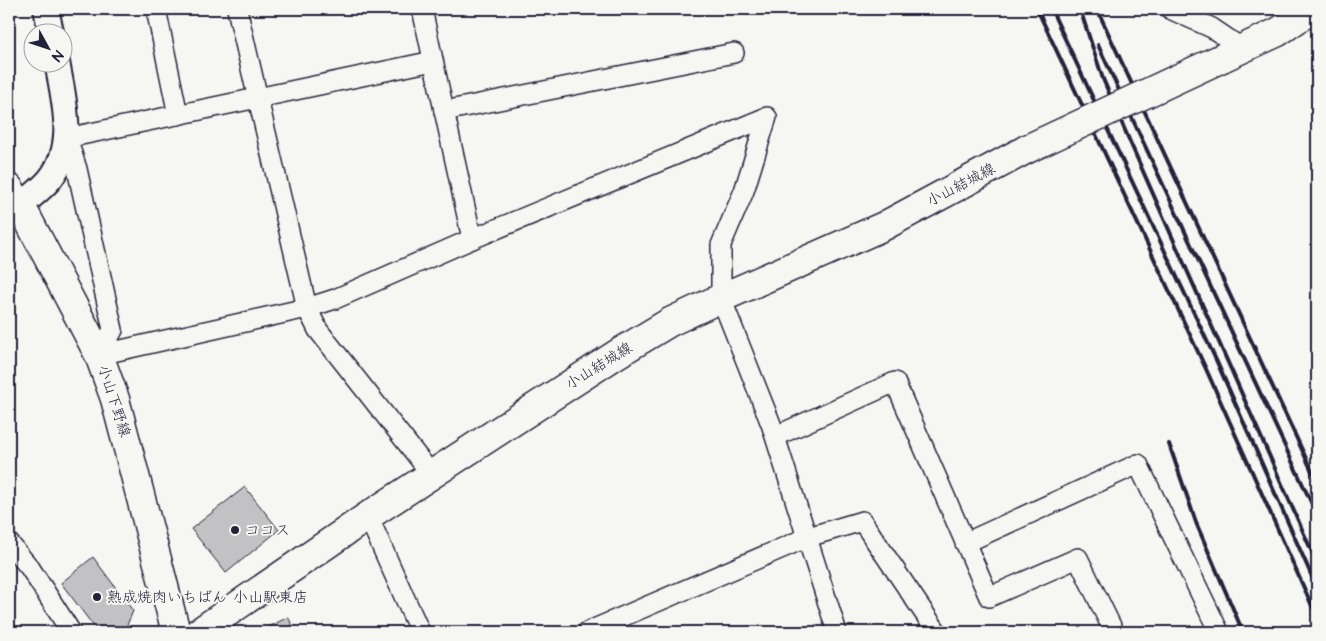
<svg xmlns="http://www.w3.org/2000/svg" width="1326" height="641" viewBox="0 0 1326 641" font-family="'Architects Daughter','Klee One',sans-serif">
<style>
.building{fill:#c2c2c4;stroke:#22223b}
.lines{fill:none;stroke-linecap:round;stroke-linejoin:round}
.minor-casing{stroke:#22223b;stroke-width:22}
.tertiary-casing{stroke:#22223b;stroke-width:28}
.secondary-casing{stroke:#22223b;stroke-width:31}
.minor{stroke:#f6f6f2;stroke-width:19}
.tertiary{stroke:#f6f6f2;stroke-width:24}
.secondary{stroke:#f6f6f2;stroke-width:28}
.rail{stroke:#22223b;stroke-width:4}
.secondary-bridge-casing{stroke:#22223b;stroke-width:31;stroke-linecap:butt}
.secondary-bridge{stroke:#f6f6f2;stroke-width:28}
.poi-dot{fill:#22223b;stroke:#f6f6f2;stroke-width:2}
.labels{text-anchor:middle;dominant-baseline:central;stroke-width:4;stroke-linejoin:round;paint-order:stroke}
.street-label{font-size:15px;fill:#22223b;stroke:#f6f6f2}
.poi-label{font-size:15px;fill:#22223b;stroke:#f6f6f2;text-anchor:start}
</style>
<rect width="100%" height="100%" fill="#f6f6f2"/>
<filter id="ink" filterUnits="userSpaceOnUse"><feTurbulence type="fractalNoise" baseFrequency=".02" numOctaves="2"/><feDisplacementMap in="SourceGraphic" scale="10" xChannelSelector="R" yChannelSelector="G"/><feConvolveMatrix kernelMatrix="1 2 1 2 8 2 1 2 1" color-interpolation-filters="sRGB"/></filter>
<g filter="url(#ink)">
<g class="building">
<polygon points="245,487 279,530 226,573 191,529"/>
<polygon points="93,557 133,611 124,632 98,632 61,583"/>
<polygon points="288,617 296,632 266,632 265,629"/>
</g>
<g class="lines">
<g class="minor-casing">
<g id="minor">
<polyline points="156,9 178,115"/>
<polyline points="237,9 307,308 318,330 432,475"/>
<polyline points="422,9 472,239"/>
<polyline points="1170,9 1212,28 1243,49"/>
<polyline points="444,111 734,53"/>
<polyline points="99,355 307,308 335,299 472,239 767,117 744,191 721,245 721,298 771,424 837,632"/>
<polyline points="99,355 113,330 77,169 67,138 433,61"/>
<polyline points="776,436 895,382 989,597 1078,558 1114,632"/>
<polyline points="368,516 420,632"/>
<polyline points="9,543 30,568 71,632"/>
<polyline points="965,543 1138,464 1219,632"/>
<polyline points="587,632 808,537 862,521 937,632"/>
</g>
</g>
<g class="tertiary-casing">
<g id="tertiary">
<polyline points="46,9 51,32"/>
<path d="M21,206C30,197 42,189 50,179C77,145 64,102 57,62"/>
</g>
</g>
<g class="secondary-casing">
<g id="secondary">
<polyline points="1222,58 1278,32 1312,9"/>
<polyline points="9,188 21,206 99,355 115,399 176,632"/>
<polyline points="199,632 368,516 617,354 670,322 721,298 884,226 1027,149"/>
</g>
</g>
<use href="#minor" class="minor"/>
<use href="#tertiary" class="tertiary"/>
<use href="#secondary" class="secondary"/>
<g class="rail">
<polyline points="1037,9 1206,369 1317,617"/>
<polyline points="1051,9 1216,360 1317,588"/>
<polyline points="1080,9 1103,79 1130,142 1317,563"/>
<polyline points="1097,9 1317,482"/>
<polyline points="1098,45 1317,515"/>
<polyline points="1169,444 1197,525 1243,632"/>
</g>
<g class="secondary-bridge-casing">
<polyline id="secondary-bridge" points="1027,149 1222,58"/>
</g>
<use href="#secondary-bridge" class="secondary-bridge"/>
</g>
</g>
<g class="poi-dot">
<circle cx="235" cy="530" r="5"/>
<circle cx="97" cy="597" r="5"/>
</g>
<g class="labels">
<g class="street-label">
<text transform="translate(961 185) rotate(-28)">小山結城線</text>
<text transform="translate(599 366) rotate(-32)">小山結城線</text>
<text transform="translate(114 401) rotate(72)">小山下野線</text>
</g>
<g class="poi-label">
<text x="245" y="530">ココス</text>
<text x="107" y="597">熟成焼肉いちばん 小山駅東店</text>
</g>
</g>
<rect width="1326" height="641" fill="none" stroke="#f6f6f2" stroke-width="30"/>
<rect x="15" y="15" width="1296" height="611" fill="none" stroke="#22223b" stroke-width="2" filter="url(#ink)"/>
<g transform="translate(48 48) rotate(130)"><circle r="24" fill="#f6f6f2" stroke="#a1a1a9"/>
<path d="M0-4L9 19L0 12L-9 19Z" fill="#22223b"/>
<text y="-8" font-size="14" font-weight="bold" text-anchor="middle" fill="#22223b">N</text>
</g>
</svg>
